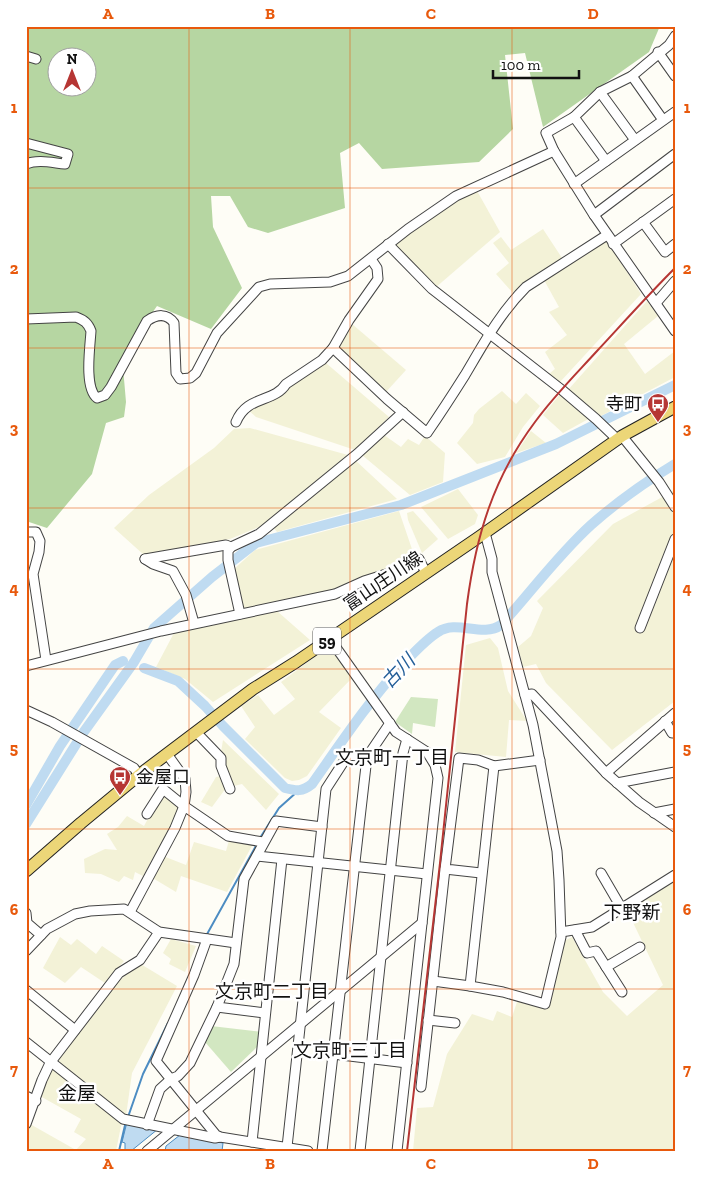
<svg xmlns="http://www.w3.org/2000/svg" width="701" height="1177" viewBox="0 0 701 1177" font-family="'Zilla Slab','Noto Sans JP',serif">
<style>
.farmland{fill:#f3f2d7}
.green{fill:#d2e7c1}
.forest{fill:#b6d6a2;fill-rule:evenodd}
.water{fill:#bfdbf1;stroke:#4c8cc2}
.lines{fill:none;stroke-linecap:round;stroke-linejoin:round}
.stream{stroke:#4c8cc2;stroke-width:2}
.river{stroke:#bfdbf1;stroke-width:10}
.minor-casing{stroke:#444;stroke-width:11}
.major-casing{stroke:#222;stroke-width:13}
.minor{stroke:#fff;stroke-width:9}
.major{stroke:#ecd678;stroke-width:11}
.rail{stroke:#b63634;stroke-width:2}
.grid{fill:none;stroke:#e8590c;stroke-width:1;stroke-opacity:0.55}
.labels{text-anchor:middle;dominant-baseline:central;stroke-width:5;stroke-linejoin:round;paint-order:stroke}
.shield{fill:#fff;stroke:#585858;stroke-width:1}
.shield-label{font-size:16px;font-weight:bold;fill:#111}
.poi-label{font-size:18px;fill:#111;stroke:#fff;text-anchor:end}
.street-label{font-size:18px;fill:#111;stroke:#fff}
.water-label{font-size:19px;font-style:italic;fill:#245f99;stroke:#fff}
.neighbourhood-label{font-size:19px;fill:#111;stroke:#fff}
.neatline{fill:none;stroke:#e8590c;stroke-width:2}
.grid-label{font-size:16px;text-anchor:middle;font-weight:bold;fill:#e8590c}
</style>
<rect width="100%" height="100%" fill="#fefdf6"/>
<g class="farmland">
<polygon points="476,189 500,232 435,288 394,245 454,200"/>
<polygon points="543,229 562,258 513,293 496,274 509,263 493,243 501,237 511,250"/>
<polygon points="606,239 641,294 560,382 549,374 555,369 545,352 567,335 549,312 559,307 544,280"/>
<polygon points="647,301 658,316 624,344 645,374 675,351 675,377 601,416 568,390"/>
<polygon points="352,324 406,370 385,393 336,348"/>
<polygon points="326,363 389,417 355,450 256,417 247,409 285,390"/>
<polygon points="502,391 516,404 526,393 540,406 523,427 505,457 477,464 457,443 473,423 474,415 479,409"/>
<polygon points="561,393 592,417 563,433 543,415"/>
<polygon points="250,428 348,455 264,525 230,539 144,555 114,528 149,495 214,448 234,429"/>
<polygon points="531,431 546,443 516,453"/>
<polygon points="384,435 401,447 408,439 419,445 425,436 445,453 443,482 410,495 362,455"/>
<polygon points="355,460 397,499 277,532 273,527"/>
<polygon points="458,489 478,515 475,524 448,539 421,507"/>
<polygon points="675,490 675,701 612,750 546,683 536,664 523,667 518,647 531,636 543,608 537,601 613,524"/>
<polygon points="399,511 414,555 395,566 363,578 337,590 241,610 233,570 255,550"/>
<polygon points="413,511 438,539 422,553 408,520 407,513"/>
<polygon points="277,611 310,640 213,702 185,679 156,667 175,631"/>
<polygon points="490,638 498,648 508,691 527,721 509,720 506,757 455,752 466,645"/>
<polygon points="329,646 352,678 319,712 341,728 307,776 299,780 292,781 285,778 245,739 255,727 241,706 258,695 274,715 295,699 281,682"/>
<polygon points="223,740 279,794 266,810 242,784 226,788 212,807 201,802 216,777 225,775 220,758"/>
<polygon points="162,793 180,805 168,831 143,876 135,872 133,880 124,876 119,882 101,874 85,873 84,859 105,849 117,850 107,834 118,827 127,816 144,826"/>
<polygon points="230,837 254,842 227,892 181,876 176,892 151,877 163,856 186,865 194,842 226,851"/>
<polygon points="675,878 675,1151 413,1151 417,1108 433,1107 447,1054 472,1014 493,1021 497,1011 512,1017 518,999 547,1008 564,941 572,937 603,992 627,1016 663,985 627,910"/>
<polygon points="60,937 71,945 77,939 96,954 102,946 124,961 105,983 81,967 65,983 43,968"/>
<polygon points="171,939 196,946 185,972 169,964 171,959 163,953"/>
<polygon points="139,963 177,986 132,1073 126,1116 54,1063 107,992"/>
<polygon points="52,1065 122,1121 116,1151 26,1151 26,1134 30,1124 76,1150 86,1139 74,1132 81,1119 40,1096"/>
</g>
<g class="green">
<polygon points="411,697 438,699 435,727 413,723 412,734 395,722"/>
<polygon points="211,1026 263,1032 258,1046 231,1072 205,1042"/>
</g>
<path class="forest" d="M26,26H660L649,52L543,127L525,53L505,55L513,129L479,162L382,169L359,143L340,153L345,208L268,233L248,227L230,196H211L213,227L242,288L211,329L157,306L122,356L126,402L124,417L106,423L92,474L47,528L26,521ZM58,58H88V88H58Z"/>
<g class="water">
<polygon points="127,1122 158,1129 131,1151 125,1151 125,1143 122,1142"/>
<polygon points="180,1135 223,1143 222,1151 165,1151 166,1146"/>
</g>
<g class="lines">
<g class="stream">
<polyline points="260,838 279,808 298,791"/>
<polyline points="206,936 257,844"/>
<polyline points="128,1117 143,1074 168,1023"/>
<polyline points="119,1151 126,1121"/>
</g>
<g class="river">
<path d="M144,668L178,681L205,706L223,726L285,788C297,791 302,792 312,784C341,743 368,702 402,665C413,654 425,640 438,632C457,619 482,638 501,625C531,592 558,555 591,525C617,502 645,482 675,464"/>
<polyline points="26,805 60,746 115,665 123,661"/>
<polyline points="26,824 83,733 134,662 154,628 212,577 256,543 401,505 556,444 675,385"/>
</g>
<g class="minor-casing">
<g id="minor">
<polyline points="675,36 669,45 632,76 600,92 574,117 546,133 554,151 594,215 675,331"/>
<polyline points="658,52 675,76"/>
<polyline points="26,56 36,59"/>
<polyline points="632,76 663,120"/>
<polyline points="600,92 635,140"/>
<polyline points="574,117 606,161"/>
<path d="M26,143L68,154L65,164C53,163 38,159 26,164"/>
<polyline points="574,184 675,112"/>
<polyline points="594,215 675,154"/>
<polyline points="643,222 665,252 675,244"/>
<polyline points="388,244 432,289 562,390 596,419 618,440"/>
<polyline points="613,244 675,199"/>
<polyline points="656,303 675,281"/>
<path d="M26,319L76,317C84,320 88,323 91,331C90,347 84,388 97,398L105,395L111,387L147,321C157,314 167,313 174,323L176,373L180,379L190,378L196,373L217,333L259,287L270,284L330,282L348,276L408,229L456,196L554,151"/>
<path d="M333,348L387,399L427,433C440,414 453,394 465,375C484,343 500,313 526,287L607,235"/>
<path d="M236,422C247,395 274,403 286,384L322,360L333,348L349,320L378,279L377,268L371,259"/>
<polyline points="622,436 659,482 675,507"/>
<polyline points="26,532 36,532 40,541 39,552 33,574 46,660"/>
<polyline points="231,547 228,551 228,560 240,614"/>
<polyline points="145,559 226,545 231,547 259,534 357,454 403,412"/>
<polyline points="145,559 153,564 173,571 186,595 194,623"/>
<polyline points="640,628 675,539"/>
<polyline points="330,639 396,732 427,752 435,765 438,778 397,1151"/>
<polyline points="26,666 161,631 335,594 364,581 399,570 419,559 426,573"/>
<polyline points="525,695 532,694 606,773 639,802 675,827"/>
<polyline points="26,710 52,722 134,768 139,775"/>
<polyline points="665,721 672,733 675,733"/>
<polyline points="196,732 221,758 221,766 230,789"/>
<polyline points="606,773 675,713"/>
<polyline points="617,783 675,772"/>
<polyline points="654,813 675,809"/>
<polyline points="147,814 163,789 184,806 228,836 263,842"/>
<polyline points="257,856 427,874"/>
<polyline points="481,873 445,869 459,758 478,760 494,766 540,760"/>
<polyline points="601,873 622,909"/>
<polyline points="130,912 175,828 184,806 186,792 185,779 167,754"/>
<polyline points="26,913 27,923 41,935"/>
<polyline points="575,930 587,953 596,951 622,992"/>
<polyline points="561,932 592,927 675,875"/>
<polyline points="207,939 194,975 156,1061 216,1135 220,1137 308,1151"/>
<polyline points="26,951 47,929 75,914 90,911 124,909 159,932 236,943"/>
<polyline points="606,967 640,947"/>
<polyline points="433,981 470,986 503,992 545,1004 561,937 559,880 557,851 533,725 492,572 492,559 485,533"/>
<polyline points="470,986 494,766"/>
<polyline points="26,990 75,1030"/>
<polyline points="217,1007 265,1013"/>
<polyline points="428,1020 455,1023"/>
<polyline points="26,1042 123,1119 215,1138 220,1137"/>
<polyline points="333,1054 407,1063"/>
<polyline points="421,1087 445,869"/>
<polyline points="26,1096 36,1101"/>
<polyline points="26,1124 42,1080 50,1063 119,973 140,960 159,932"/>
<polyline points="147,1125 160,1089 171,1079 178,1076 190,1063 217,1007 234,964 244,879 276,821 322,827"/>
<polyline points="252,1142 282,859"/>
<polyline points="287,1147 326,789 348,755 367,757"/>
<polyline points="147,1151 422,923"/>
<polyline points="322,1151 367,757 390,723"/>
<polyline points="360,1151 403,753 407,739"/>
</g>
</g>
<g class="major-casing">
<polyline id="major" points="26,871 81,823 139,775 253,689 296,662 479,537 622,436 675,407"/>
</g>
<use href="#minor" class="minor"/>
<use href="#major" class="major"/>
<path class="rail" d="M407,1151L440,863L467,604C476,536 493,478 535,422C553,397 576,374 597,351C623,323 648,295 675,268"/>
</g>
<path class="grid" d="M189,26V1151M350,26V1151M512,26V1151M26,188H675M26,348H675M26,508H675M26,669H675M26,829H675M26,989H675"/>
<defs>
<g id="bus-pin" transform="scale(1.125)"><path d="M0 17L-7.5 6A9.5 9.5 0 1 1 7.5 6Z" fill="#b63634" stroke="#fff"/><path d="M-5-6H5V4H4V6H2V4H-2V6H-4V4H-5ZM-3.5-4V0h7V-4ZM-3.5 1.2v1.5H-2V1.2ZM2 1.2v1.5H3.5V1.2Z" fill="#fff"/></g>
</defs>
<g fill-rule="evenodd">
<use href="#bus-pin" x="658" y="404"/>
<use href="#bus-pin" x="120" y="777"/>
</g>
<g class="labels">
<rect class="shield" x="313" y="627.5" width="28" height="27" rx="4"/>
<g class="shield-label">
<text x="327" y="641">59</text>
</g>
<g class="poi-label">
<text x="642" y="404">寺町</text>
<text x="136" y="777" text-anchor="start">金屋口</text>
</g>
<g class="street-label">
<text transform="translate(383 581) rotate(-34)">富山庄川線</text>
</g>
<g class="water-label">
<text transform="translate(398 671) rotate(-46)">古川</text>
</g>
<g class="neighbourhood-label">
<text x="392" y="757">文京町一丁目</text>
<text x="632" y="912">下野新</text>
<text x="272" y="991">文京町二丁目</text>
<text x="350" y="1050">文京町三丁目</text>
<text x="77" y="1093">金屋</text>
</g>
</g>
<rect width="701" height="1177" fill="none" stroke="#ffffff" stroke-width="55"/>
<g transform="translate(72 72)"><circle r="24" fill="#ffffff" stroke="#a0a0a0"/>
<path d="M0-4L9 19L0 12L-9 19Z" fill="#b63634"/>
<text y="-8" font-size="14" font-weight="bold" text-anchor="middle" fill="#111111">N</text>
</g>
<path d="M493 70v8h86v-8" fill="none" stroke="#111111" stroke-width="2.5"/>
<text x="501" y="70" font-size="15" fill="#111111" stroke="#ffffff" stroke-width="4" paint-order="stroke">100 m</text>
<rect x="28" y="28" width="646" height="1122" class="neatline"/>
<g class="grid-label">
<text x="108" y="19">A</text>
<text x="270" y="19">B</text>
<text x="431" y="19">C</text>
<text x="593" y="19">D</text>
<text x="14" y="113">1</text>
<text x="687" y="113">1</text>
<text x="14" y="274">2</text>
<text x="687" y="274">2</text>
<text x="14" y="434">3</text>
<text x="687" y="434">3</text>
<text x="14" y="594">4</text>
<text x="687" y="594">4</text>
<text x="14" y="754">5</text>
<text x="687" y="754">5</text>
<text x="14" y="915">6</text>
<text x="687" y="915">6</text>
<text x="14" y="1075">7</text>
<text x="687" y="1075">7</text>
<text x="108" y="1169">A</text>
<text x="270" y="1169">B</text>
<text x="431" y="1169">C</text>
<text x="593" y="1169">D</text>
</g>
</svg>
